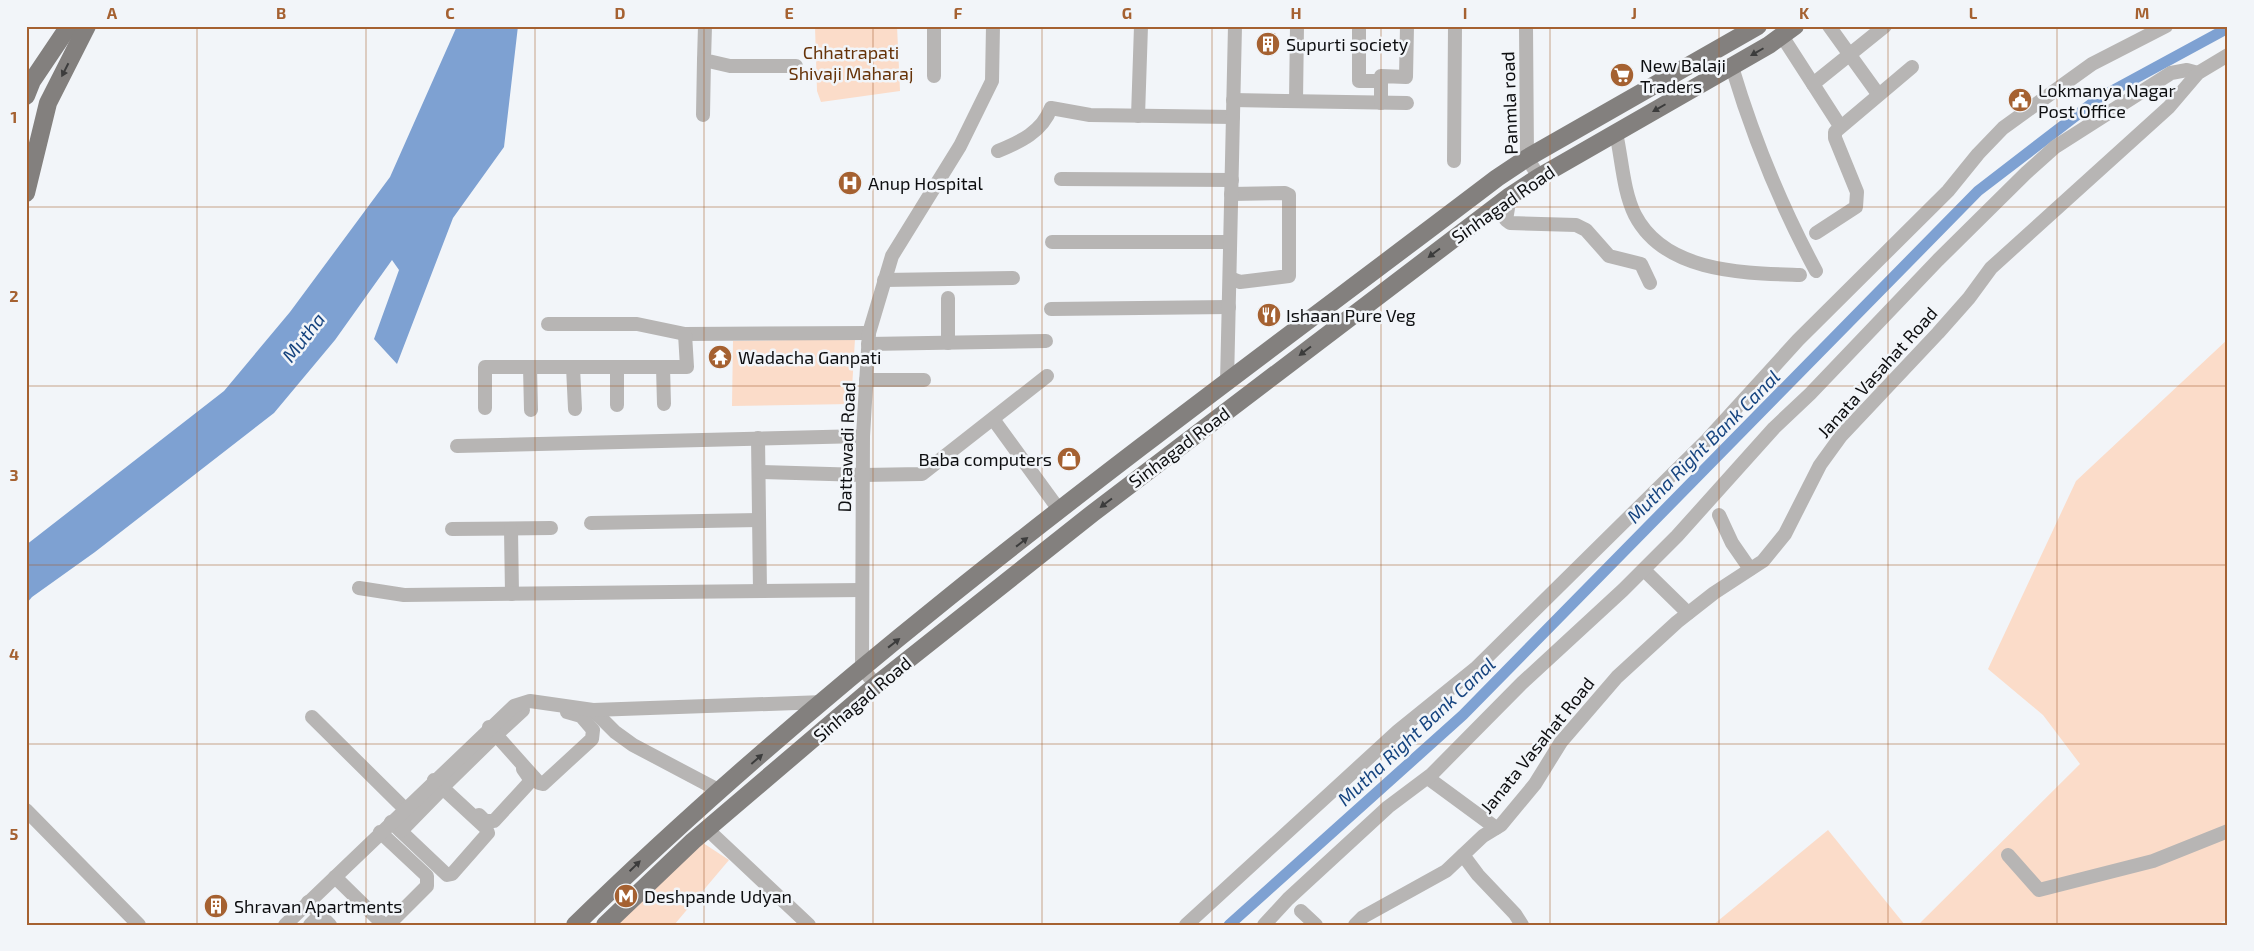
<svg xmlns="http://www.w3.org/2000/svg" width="2254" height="951" viewBox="0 0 2254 951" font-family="'Exo 2',sans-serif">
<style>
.green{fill:#fbdcc9}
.water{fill:#7ea1d2}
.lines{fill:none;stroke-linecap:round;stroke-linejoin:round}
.canal{stroke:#7ea1d2;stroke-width:11}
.minor{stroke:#b7b5b4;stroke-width:14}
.major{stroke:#83807e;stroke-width:18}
.oneway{fill:#3c3c3c}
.grid{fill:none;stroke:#a56131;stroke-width:1;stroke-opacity:0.55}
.labels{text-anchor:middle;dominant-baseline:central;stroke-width:5;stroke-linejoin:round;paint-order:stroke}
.poi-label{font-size:18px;fill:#0d0e10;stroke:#f2f5f9;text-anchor:start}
.park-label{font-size:18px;fill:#663309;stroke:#f2f5f9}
.street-label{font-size:18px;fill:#0d0e10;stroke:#f2f5f9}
.water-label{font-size:19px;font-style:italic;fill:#16447f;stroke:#f2f5f9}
.neatline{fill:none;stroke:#a56131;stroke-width:2}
.grid-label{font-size:16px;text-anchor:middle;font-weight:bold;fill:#a56131}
</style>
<rect width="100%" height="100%" fill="#f2f5f9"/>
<g class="green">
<polygon points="815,26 897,26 900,91 821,102 817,91"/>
<polygon points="855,339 851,404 732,406 733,341"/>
<polygon points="2228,339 2228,919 2217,925 1918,925 2080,764 2043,715 1988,669 2076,481"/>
<polygon points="1828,830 1905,925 1713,925"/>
<polygon points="700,841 729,860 674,925 617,925"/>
</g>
<polygon class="water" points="457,26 518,26 504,147 453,218 397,364 374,339 399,270 392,260 335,340 274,413 95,552 32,597 26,604 26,545 224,391 290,312 390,177"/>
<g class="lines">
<polyline class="canal" points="1229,925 1463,715 1978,191 2099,98 2228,28"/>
<g class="minor">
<polyline points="705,26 704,60 730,66 796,66"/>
<polyline points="934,26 934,76"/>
<polyline points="1359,26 1359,81 1381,81"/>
<polyline points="1526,26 1527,158 1539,177"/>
<polyline points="1829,26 1878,94"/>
<polyline points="1782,36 1840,126"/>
<path d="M1732,67C1753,137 1781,206 1816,271"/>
<polyline points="1813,84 1885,26"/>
<polyline points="1233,100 1407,103"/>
<polyline points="1296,101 1297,26"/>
<polyline points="1381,103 1381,76 1406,77 1407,26"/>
<polyline points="703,115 704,60"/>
<polyline points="1138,116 1141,26"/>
<path d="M1616,133C1622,159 1623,191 1635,215C1665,273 1744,273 1800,275"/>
<path d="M998,151C1020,142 1042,132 1051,108L1090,115L1233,117"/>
<polyline points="1454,161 1455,26"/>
<polyline points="1061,179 1232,180"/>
<polyline points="1510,196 1506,220 1510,223 1576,225 1586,230 1609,256 1641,264 1650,283"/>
<polyline points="1816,233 1856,207 1857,192 1835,138 1835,132 1912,67"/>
<polyline points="1052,242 1230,242"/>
<polyline points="1230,278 1240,282 1289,276 1289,195 1285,193 1231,194"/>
<polyline points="884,280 1013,278"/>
<polyline points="1051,309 1229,307"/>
<polyline points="548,324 637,324 685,334 869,333"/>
<polyline points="948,343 948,298"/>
<polyline points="868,344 1046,341"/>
<polyline points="530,367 531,410"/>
<polyline points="573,367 575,409"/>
<polyline points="617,367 617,405"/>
<polyline points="663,367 664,404"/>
<polyline points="866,380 924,380"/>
<polyline points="1227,383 1235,26"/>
<polyline points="485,408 485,367 687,367 685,334"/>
<polyline points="993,419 1060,511"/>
<polyline points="758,438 760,591"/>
<polyline points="457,446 863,436"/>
<polyline points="759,472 863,475 922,474 1047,376"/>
<polyline points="1719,515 1732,543 1750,569"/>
<polyline points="591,523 759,520"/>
<polyline points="452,529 551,528"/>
<polyline points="511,529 512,594"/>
<polyline points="1644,570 1688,613"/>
<polyline points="359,588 404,595 862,590"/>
<polyline points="876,685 862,668 863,436 869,333 892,256 960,146 992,81 993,26"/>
<polyline points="593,710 615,732 633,745 720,791"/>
<polyline points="312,717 405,809"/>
<polyline points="489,727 539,783 543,784 592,739 593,730 581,716 567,712"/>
<polyline points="496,735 523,710"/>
<polyline points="1428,778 1496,828"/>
<polyline points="447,783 494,737"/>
<polyline points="26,810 139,925"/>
<polyline points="479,815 485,821 494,821 528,784 530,779 523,769"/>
<polyline points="391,822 447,875 452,874 488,833 486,828 434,780"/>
<polyline points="707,829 809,925"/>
<polyline points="401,831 443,788"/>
<polyline points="1463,855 1478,875 1515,914 1522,925"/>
<polyline points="2008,855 2039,890 2153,861 2228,831"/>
<polyline points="335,877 383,924 389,924 427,886 427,876 380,832"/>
<polyline points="308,902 330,925"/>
<polyline points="1301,911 1316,925"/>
<polyline points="285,925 514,706 530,701 593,710 824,702"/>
<polyline points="310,925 315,920"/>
<polyline points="1186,925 1398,731 1476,668 1707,440 1798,340 1948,191 1978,154 2003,128 2092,64 2166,26"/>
<polyline points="1264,925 1288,899 1388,807 1432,774 1522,683 1623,590 1677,536 1774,428 1810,394 1938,260 2026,173 2055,147 2171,73 2187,70 2198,73"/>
<polyline points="1355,925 1363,917 1446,871 1483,836 1501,825 1535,784 1561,742 1617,677 1677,622 1714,593 1763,561 1785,534 1820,465 1841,436 1938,333 1969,298 1991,268 2169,107 2198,73 2228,55"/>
</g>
<g class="major">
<polyline points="26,96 32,81 69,26"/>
<polyline points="26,193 48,103 87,26"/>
<path d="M575,925C857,649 1184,416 1497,178L1527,158L1758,26"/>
<polyline points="605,925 693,841 876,685 1093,513 1510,196 1539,177 1769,45 1795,26"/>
</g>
</g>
<defs><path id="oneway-solid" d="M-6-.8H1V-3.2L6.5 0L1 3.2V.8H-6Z" transform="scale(1.25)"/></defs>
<g class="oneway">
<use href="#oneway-solid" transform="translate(1757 52) rotate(150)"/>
<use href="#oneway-solid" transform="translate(65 70) rotate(117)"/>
<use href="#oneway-solid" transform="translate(1659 108) rotate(150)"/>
<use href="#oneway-solid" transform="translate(1434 253) rotate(143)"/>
<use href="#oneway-solid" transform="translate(1305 351) rotate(143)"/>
<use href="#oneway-solid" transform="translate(1106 503) rotate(143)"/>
<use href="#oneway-solid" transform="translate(1022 542) rotate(-38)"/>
<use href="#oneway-solid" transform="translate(894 643) rotate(-38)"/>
<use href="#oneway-solid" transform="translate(757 759) rotate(-41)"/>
<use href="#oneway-solid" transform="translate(635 866) rotate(-44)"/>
</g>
<path class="grid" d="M197,26V925M366,26V925M535,26V925M704,26V925M873,26V925M1042,26V925M1212,26V925M1381,26V925M1550,26V925M1719,26V925M1888,26V925M2057,26V925M26,207H2228M26,386H2228M26,565H2228M26,744H2228"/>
<defs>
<g id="building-disc" transform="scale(1.25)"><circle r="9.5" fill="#a56131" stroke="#f2f5f9"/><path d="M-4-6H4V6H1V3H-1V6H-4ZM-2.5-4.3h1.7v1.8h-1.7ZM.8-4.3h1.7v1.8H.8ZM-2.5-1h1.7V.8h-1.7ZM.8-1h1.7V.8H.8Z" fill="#fff"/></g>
<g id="supermarket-disc" transform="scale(1.25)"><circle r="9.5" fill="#a56131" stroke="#f2f5f9"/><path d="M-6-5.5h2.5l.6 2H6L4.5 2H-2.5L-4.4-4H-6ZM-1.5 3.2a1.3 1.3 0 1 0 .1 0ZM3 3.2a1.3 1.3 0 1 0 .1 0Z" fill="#fff"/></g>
<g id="civic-disc" transform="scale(1.25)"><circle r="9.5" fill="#a56131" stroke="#f2f5f9"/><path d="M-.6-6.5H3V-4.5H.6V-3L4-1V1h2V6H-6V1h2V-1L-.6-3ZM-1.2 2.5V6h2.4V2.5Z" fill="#fff"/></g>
<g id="hospital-disc" transform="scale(1.25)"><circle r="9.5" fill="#a56131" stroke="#f2f5f9"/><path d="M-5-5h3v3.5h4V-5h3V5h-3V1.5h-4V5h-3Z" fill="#fff"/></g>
<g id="restaurant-disc" transform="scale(1.25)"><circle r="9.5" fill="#a56131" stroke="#f2f5f9"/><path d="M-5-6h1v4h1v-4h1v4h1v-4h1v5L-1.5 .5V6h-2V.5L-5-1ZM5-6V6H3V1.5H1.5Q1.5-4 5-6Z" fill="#fff"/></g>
<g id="temple-disc" transform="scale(1.25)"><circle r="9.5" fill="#a56131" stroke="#f2f5f9"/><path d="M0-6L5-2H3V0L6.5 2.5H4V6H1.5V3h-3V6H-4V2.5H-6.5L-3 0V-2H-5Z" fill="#fff"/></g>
<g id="shop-disc" transform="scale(1.25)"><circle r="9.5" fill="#a56131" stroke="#f2f5f9"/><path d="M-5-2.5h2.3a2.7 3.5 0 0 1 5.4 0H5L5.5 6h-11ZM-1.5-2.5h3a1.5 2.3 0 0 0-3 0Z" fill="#fff"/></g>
<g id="metro-disc" transform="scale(1.25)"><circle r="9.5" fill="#a56131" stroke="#f2f5f9"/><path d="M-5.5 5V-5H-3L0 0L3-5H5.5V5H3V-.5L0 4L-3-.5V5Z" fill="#fff"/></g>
</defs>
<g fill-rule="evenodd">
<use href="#building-disc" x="1268" y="44"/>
<use href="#supermarket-disc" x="1622" y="75"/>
<use href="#civic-disc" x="2020" y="100"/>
<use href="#hospital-disc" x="850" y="183"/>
<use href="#restaurant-disc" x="1269" y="315"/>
<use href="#temple-disc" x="720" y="357"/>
<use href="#shop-disc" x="1069" y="459"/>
<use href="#metro-disc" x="626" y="896"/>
<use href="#building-disc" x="216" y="906"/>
</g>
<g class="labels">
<g class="poi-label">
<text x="1286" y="44">Supurti society</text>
<text x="1640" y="65">New Balaji<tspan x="1640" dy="21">Traders</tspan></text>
<text x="2038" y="90">Lokmanya Nagar<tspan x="2038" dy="21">Post Office</tspan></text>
<text x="868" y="183">Anup Hospital</text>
<text x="1286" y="315">Ishaan Pure Veg</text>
<text x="738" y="357">Wadacha Ganpati</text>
<text x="1052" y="459" text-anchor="end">Baba computers</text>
<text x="644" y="896">Deshpande Udyan</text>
<text x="234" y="906">Shravan Apartments</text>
</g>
<g class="park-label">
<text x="851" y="52">Chhatrapati<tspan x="851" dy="21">Shivaji Maharaj</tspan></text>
</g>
<g class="street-label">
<text transform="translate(1509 103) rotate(-92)">Panmla road</text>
<text transform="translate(1503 204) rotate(-35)">Sinhagad Road</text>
<text transform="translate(1877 372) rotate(-48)">Janata Vasahat Road</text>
<text transform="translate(846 447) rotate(-88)">Dattawadi Road</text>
<text transform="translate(1179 447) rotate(-37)">Sinhagad Road</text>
<text transform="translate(862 699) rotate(-40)">Sinhagad Road</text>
<text transform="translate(1537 745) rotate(-51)">Janata Vasahat Road</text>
</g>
<g class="water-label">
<text transform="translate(303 337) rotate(-52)">Mutha</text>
<text transform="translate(1703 446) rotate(-45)">Mutha Right Bank Canal</text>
<text transform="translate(1416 731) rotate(-43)">Mutha Right Bank Canal</text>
</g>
</g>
<rect width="2254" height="951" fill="none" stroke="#f2f5f9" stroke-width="55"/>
<rect x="28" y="28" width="2198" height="896" class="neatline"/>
<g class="grid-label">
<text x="112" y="19">A</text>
<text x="281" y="19">B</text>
<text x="450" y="19">C</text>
<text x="620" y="19">D</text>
<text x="789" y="19">E</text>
<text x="958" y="19">F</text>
<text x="1127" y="19">G</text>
<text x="1296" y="19">H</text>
<text x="1465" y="19">I</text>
<text x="1634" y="19">J</text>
<text x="1804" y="19">K</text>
<text x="1973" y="19">L</text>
<text x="2142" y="19">M</text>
<text x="14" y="123">1</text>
<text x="14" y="302">2</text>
<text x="14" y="481">3</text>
<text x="14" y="660">4</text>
<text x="14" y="840">5</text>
</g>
</svg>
